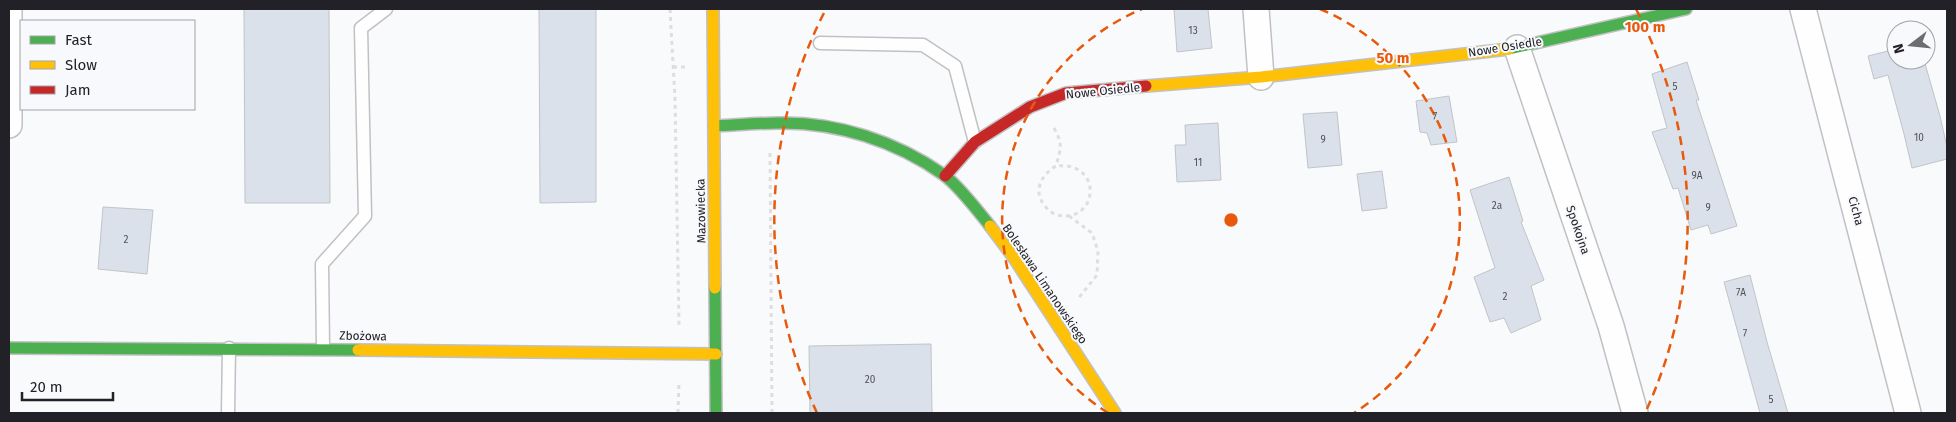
<svg xmlns="http://www.w3.org/2000/svg" width="1956" height="422" viewBox="0 0 1956 422" font-family="'Fira Sans',sans-serif">
<style>
.building{fill:#dae1ea;stroke:#c2c4c7}
.lines{fill:none;stroke-linecap:round;stroke-linejoin:round}
.lane-casing{stroke:#c1c1c5;stroke-width:15}
.street-casing{stroke:#c1c1c5;stroke-width:28}
.fast-casing{stroke:#c1c1c5;stroke-width:14}
.slow-casing{stroke:#c1c1c5;stroke-width:14}
.jam-casing{stroke:#c1c1c5;stroke-width:14}
.path{stroke:#dedede;stroke-width:3;stroke-dasharray:4 4;stroke-linecap:butt}
.lane{stroke:#fefefe;stroke-width:12}
.street{stroke:#fefefe;stroke-width:25}
.fast{stroke:#4caf50;stroke-width:11}
.slow{stroke:#ffc107;stroke-width:11}
.jam{stroke:#c62828;stroke-width:11}
.ring{fill:none;stroke:#e8590c;stroke-width:2.5;stroke-dasharray:9 6}
.labels{text-anchor:middle;dominant-baseline:central;stroke-width:4;stroke-linejoin:round;paint-order:stroke}
.number-label{font-size:10px;fill:#4f5158}
.street-label{font-size:12px;fill:#212127;stroke:#f8f9fc}
.centre{fill:#e8590c;stroke:#f8f9fc;stroke-width:2.5}
.ring-label{font-size:15px;text-anchor:middle;font-weight:bold;fill:#e8590c;stroke:#f8f9fc;stroke-width:4;stroke-linejoin:round;paint-order:stroke}
</style>
<rect width="100%" height="100%" fill="#f9fafb"/>
<g class="building">
<polygon points="244,9 329,9 330,203 245,203"/>
<polygon points="539,9 596,9 596,202 540,203"/>
<polygon points="1174,9 1208,9 1212,48 1177,52"/>
<polygon points="1896,49 1896,60 1924,60 1940,116 1947,147 1947,159 1912,168 1904,134 1888,75 1874,79 1868,56"/>
<polygon points="1687,62 1699,100 1696,100 1737,226 1711,234 1708,225 1691,230 1678,188 1673,189 1652,132 1667,128 1652,74"/>
<polygon points="1449,96 1457,142 1431,145 1427,133 1420,132 1416,101"/>
<polygon points="1337,112 1342,165 1308,168 1303,114"/>
<polygon points="1218,123 1221,180 1177,182 1175,145 1186,145 1185,125"/>
<polygon points="1382,171 1387,208 1362,211 1357,174"/>
<polygon points="1509,177 1523,221 1521,222 1544,280 1531,286 1541,320 1511,333 1504,318 1490,322 1474,277 1495,268 1470,190"/>
<polygon points="103,207 153,210 147,274 98,269"/>
<polygon points="1750,275 1767,342 1788,413 1760,413 1724,282"/>
<polygon points="931,344 932,413 810,413 809,346"/>
</g>
<g class="lines">
<g class="lane-casing">
<g id="lane">
<polyline points="820,43 923,45 955,66 975,142"/>
<polyline points="323,349 322,264 365,216 361,28 386,9"/>
<polyline points="228,413 229,348"/>
</g>
</g>
<g class="street-casing">
<g id="street">
<polyline points="1256,9 1261,77"/>
<polyline points="1803,9 1908,413"/>
<polyline points="1517,48 1611,326 1635,413"/>
<polyline points="9,125 9,9"/>
</g>
</g>
<g class="fast-casing">
<g id="fast">
<polyline points="1509,49 1686,9"/>
<path d="M714,126C736,125 757,123 779,123C837,122 896,141 944,175C959,186 978,211 990,226"/>
<polyline points="715,288 716,413"/>
<polyline points="9,348 358,350"/>
</g>
</g>
<g class="slow-casing">
<g id="slow">
<polyline points="713,9 715,288"/>
<polyline points="1146,86 1261,77 1509,49"/>
<polyline points="990,226 1014,258 1115,413"/>
<polyline points="358,350 716,354"/>
</g>
</g>
<g class="jam-casing">
<polyline id="jam" points="945,176 975,142 1030,107 1066,93 1146,86"/>
</g>
<g class="path">
<polyline points="670,9 675,99 679,325"/>
<polyline points="673,67 685,67"/>
<path d="M1054,128C1063,144 1061,148 1056,166C1042,174 1032,191 1045,206C1050,213 1057,216 1065,216C1099,216 1101,161 1056,166"/>
<polyline points="770,153 772,413"/>
<polyline points="1069,216 1092,233 1098,251 1097,275 1077,300"/>
<polyline points="678,413 679,381"/>
</g>
<use href="#lane" class="lane"/>
<use href="#street" class="street"/>
<use href="#fast" class="fast"/>
<use href="#slow" class="slow"/>
<use href="#jam" class="jam"/>
</g>
<g class="ring">
<path d="M1108 413A229 229 0 0 1 1142 9M1320 9A229 229 0 0 1 1354 413"/>
<path d="M817 413A457 457 0 0 1 826 9M1636 9A457 457 0 0 1 1645 413"/>
</g>
<g class="labels">
<g class="number-label">
<text x="1193" y="31">13</text>
<text x="1675" y="87">5</text>
<text x="1435" y="117">7</text>
<text x="1919" y="138">10</text>
<text x="1323" y="140">9</text>
<text x="1198" y="163">11</text>
<text x="1697" y="176">9A</text>
<text x="1497" y="206">2a</text>
<text x="1708" y="208">9</text>
<text x="126" y="240">2</text>
<text x="1741" y="293">7A</text>
<text x="1505" y="297">2</text>
<text x="1745" y="334">7</text>
<text x="870" y="380">20</text>
<text x="1771" y="400">5</text>
</g>
<g class="street-label">
<text transform="translate(1505 47) rotate(-9)">Nowe Osiedle</text>
<text transform="translate(1103 91) rotate(-6)">Nowe Osiedle</text>
<text transform="translate(701 211) rotate(-91)">Mazowiecka</text>
<text transform="translate(1856 211) rotate(75)">Cicha</text>
<text transform="translate(1578 230) rotate(71)">Spokojna</text>
<text transform="translate(1045 284) rotate(56)">Bolesława Limanowskiego</text>
<text transform="translate(363 336) rotate(1)">Zbożowa</text>
</g>
</g>
<circle cx="1231" cy="220" r="8" class="centre"/>
<g class="ring-label">
<text x="1645" y="32">100 m</text>
<text x="1393" y="63">50 m</text>
</g>
<rect width="1956" height="422" fill="none" stroke="#212127" stroke-width="20"/>
<rect x="20" y="20" width="175" height="90" fill="#f8f9fc" stroke="#a2a3a7"/>
<rect x="30" y="36" width="25" height="8" fill="#4caf50" stroke="#a2a3a7"/>
<text x="65" y="45" font-size="15" fill="#212127">Fast</text>
<rect x="30" y="61" width="25" height="8" fill="#ffc107" stroke="#a2a3a7"/>
<text x="65" y="70" font-size="15" fill="#212127">Slow</text>
<rect x="30" y="86" width="25" height="8" fill="#c62828" stroke="#a2a3a7"/>
<text x="65" y="95" font-size="15" fill="#212127">Jam</text>
<g transform="translate(1911 45) rotate(254)"><circle r="24" fill="#f8f9fc" stroke="#a2a3a7"/>
<path d="M0-4L9 19L0 12L-9 19Z" fill="#6d6d71"/>
<text y="-8" font-size="14" font-weight="bold" text-anchor="middle" fill="#212127">N</text>
</g>
<path d="M22 392v8h91v-8" fill="none" stroke="#212127" stroke-width="2.5"/>
<text x="30" y="392" font-size="15" fill="#212127" stroke="#f8f9fc" stroke-width="4" paint-order="stroke">20 m</text>
</svg>
